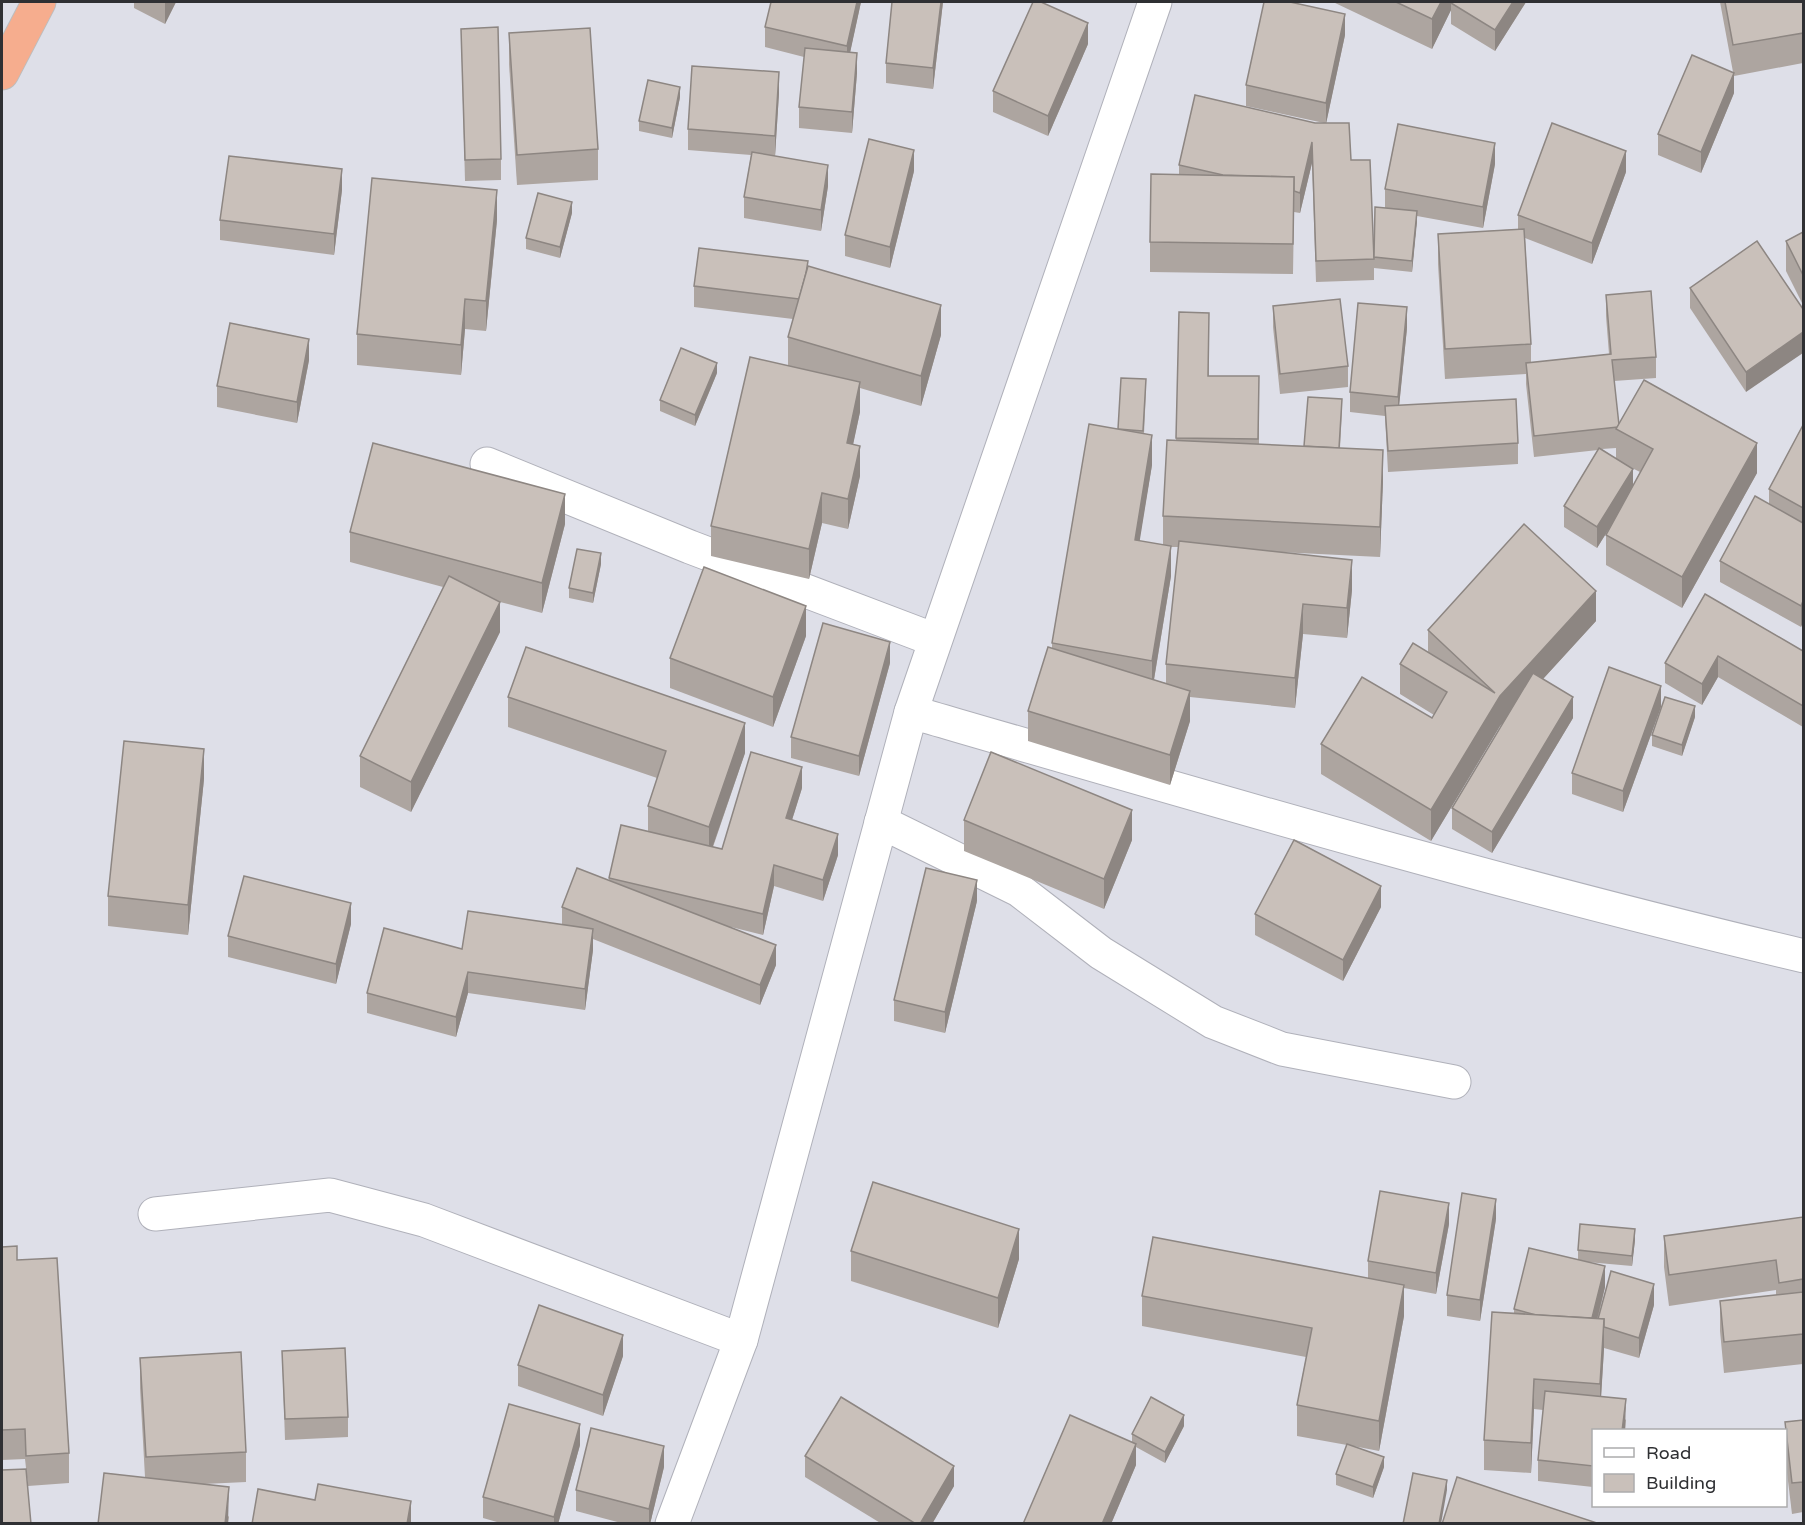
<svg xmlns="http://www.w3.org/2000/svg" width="1805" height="1525" viewBox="0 0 1805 1525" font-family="'Varela Round',sans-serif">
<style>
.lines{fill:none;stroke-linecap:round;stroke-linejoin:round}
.street-casing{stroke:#b0b1ba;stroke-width:35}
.highway-casing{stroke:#bcbdbe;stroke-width:35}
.street{stroke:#fff;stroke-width:33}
.highway{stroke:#f6ad8e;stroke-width:33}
.wall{fill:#ada5a0;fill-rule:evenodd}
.shaded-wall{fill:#8d8682}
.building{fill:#c9c0ba;stroke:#8d8682;stroke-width:1.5}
</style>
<rect width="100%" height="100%" fill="#dedfe8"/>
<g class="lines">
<g class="street-casing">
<g id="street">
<polyline points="487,464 690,547 935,640"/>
<path d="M911,712C1207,798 1503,885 1804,956"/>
<polyline points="881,822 1019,890 1101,953 1213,1022 1282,1049 1454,1082"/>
<polyline points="155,1214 330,1195 424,1220 741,1340"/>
<polyline points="672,1524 741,1340 911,712 1155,2"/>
</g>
</g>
<g class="highway-casing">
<polyline id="highway" points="2,73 39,2"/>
</g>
<use href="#street" class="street"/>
<use href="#highway" class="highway"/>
</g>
<g class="wall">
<polygon points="134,2 176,2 165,24 134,8"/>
<polygon points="861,2 850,52 857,73 852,133 799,128 799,107 804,57 765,47 765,27"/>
<polygon points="892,2 943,2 933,89 886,83 886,63"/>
<polygon points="1333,2 1526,2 1495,51 1451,24 1451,10 1432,49"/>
<polygon points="1720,2 1803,2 1803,63 1734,76 1734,93 1701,173 1658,155 1658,134 1733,72"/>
<polygon points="461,29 501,159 501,180 465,181"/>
<polygon points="509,33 598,149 598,180 517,185 509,64"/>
<polygon points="1345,35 1326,123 1351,160 1373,251 1385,208 1385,189 1495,164 1483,228 1417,216 1412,272 1374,268 1374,280 1316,282 1312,163 1300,213 1294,212 1293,274 1150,272 1150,242 1179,174 1179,165 1315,123 1324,123 1246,106 1246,85"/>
<polygon points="1088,44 1048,136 993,112 993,91"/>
<polygon points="779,93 775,156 828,186 821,231 744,218 744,197 751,155 688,150 688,129"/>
<polygon points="680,97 672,138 639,131 639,121"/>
<polygon points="914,171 890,268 845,256 845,235"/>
<path d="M1626,172L1592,264L1525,238L1531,344V363L1609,354L1606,316V295L1656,357V378L1614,381L1619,425L1757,473L1682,608L1606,565V535L1609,529L1597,548L1564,527V506L1598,450L1534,457L1526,384V374L1445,379L1438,264V234L1518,229V215ZM1616,448V459L1602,449ZM1628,466L1640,472L1633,485Z"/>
<polygon points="342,190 334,255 220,240 220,220"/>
<polygon points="572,213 560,258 526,249 526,238"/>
<polygon points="497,220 486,331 465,329 461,375 357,365 357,334"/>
<polygon points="1803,232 1803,305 1786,271 1786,241"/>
<polygon points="1757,241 1746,392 1690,308 1690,288"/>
<polygon points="808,267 941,335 921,406 860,388 860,412 853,444 860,476 848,529 822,523 809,579 711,556 711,526 788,365 788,337 793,319 694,307 694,286"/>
<polygon points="1273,306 1348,366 1348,387 1280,394 1273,327"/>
<path d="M1179,312L1209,333V376H1259V444L1304,446L1342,410L1340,448L1383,480L1380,557L1278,552L1352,590L1347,638L1303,634L1295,708L1190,697V721L1170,785L1028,741V711L1052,648V643L1118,429L1146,390L1144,434L1152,465L1139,541L1163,545V516L1176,440ZM1171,547H1179L1166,664V683L1154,680L1171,576Z"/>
<polygon points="1407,328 1399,405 1518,443 1518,464 1388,472 1385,416 1350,412 1350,392"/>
<polygon points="309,360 297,423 217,407 217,386"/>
<polygon points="717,373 695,426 660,411 660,400"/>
<polygon points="1803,425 1803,622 1801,627 1720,582 1720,561 1769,504 1769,489"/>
<polygon points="565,524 542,613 500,602 500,632 411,812 360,787 360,756 443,587 350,562 350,532"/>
<polygon points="601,564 593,603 569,598 569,588"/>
<polygon points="1705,594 1803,651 1803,727 1718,677 1702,705 1665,683 1665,663"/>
<polygon points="1596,621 1543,679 1573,718 1492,853 1452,829 1452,808 1503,723 1500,726 1431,841 1321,774 1321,744 1432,718 1434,715 1400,694 1400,664 1428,652 1428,630"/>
<polygon points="806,636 773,727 670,688 670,658"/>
<polygon points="890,663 859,776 791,758 791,737"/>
<polygon points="508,697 745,753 713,847 722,849 802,788 792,820 838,855 823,901 774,886 763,935 731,927 776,965 760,1005 593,939 593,950 585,1010 468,993 456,1037 367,1013 367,993 462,949 562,924 562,907 609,880 609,878 648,831 648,806 657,778 508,727"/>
<polygon points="1661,707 1623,812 1572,794 1572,773"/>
<polygon points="1695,717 1682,756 1652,746 1652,735"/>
<polygon points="204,779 188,935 108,926 108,896"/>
<polygon points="964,820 1132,840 1104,909 964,851"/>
<polygon points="977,901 945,1033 894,1021 894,1000"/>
<polygon points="1381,907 1343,981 1255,935 1255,914"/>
<polygon points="351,924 336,984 228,957 228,936"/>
<polygon points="1803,1217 1803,1364 1724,1373 1720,1331 1720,1301 1776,1295 1776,1290 1669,1306 1664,1267 1664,1236"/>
<polygon points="1496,1219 1480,1321 1447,1316 1447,1295"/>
<polygon points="1449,1224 1436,1294 1404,1288 1404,1316 1379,1451 1353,1446 1384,1467 1373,1498 1336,1485 1336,1474 1347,1445 1297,1436 1297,1405 1306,1357 1142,1326 1142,1296 1368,1278 1368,1261"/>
<polygon points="1635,1240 1632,1266 1587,1262 1605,1287 1598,1319 1654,1305 1639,1358 1604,1348 1601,1397 1626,1420 1625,1431 1593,1431 1593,1487 1538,1481 1538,1460 1543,1410 1534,1409 1531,1473 1484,1470 1484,1440 1514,1313 1514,1309 1578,1260 1578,1250"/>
<polygon points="2,1247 17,1260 69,1453 69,1483 28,1486 25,1459 2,1460"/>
<polygon points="851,1251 1019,1259 998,1328 851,1281"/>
<polygon points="282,1351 348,1417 348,1437 285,1440"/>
<polygon points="623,1356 603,1416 518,1386 518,1365"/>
<polygon points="140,1358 246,1452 246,1482 204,1484 229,1517 228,1524 98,1524 145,1477 140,1388"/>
<polygon points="1803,1420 1803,1512 1792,1514 1785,1456 1785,1422"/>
<polygon points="1184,1426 1165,1463 1136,1447 1136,1465 1111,1524 1023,1524 1132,1442 1132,1434"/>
<polygon points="580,1445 558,1524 504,1524 483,1518 483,1497"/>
<polygon points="805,1456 954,1486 932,1524 882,1524 805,1477"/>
<polygon points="664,1467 650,1524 625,1524 576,1511 576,1490"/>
</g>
<g class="shaded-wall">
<polygon points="165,2 176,2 165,24"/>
<polygon points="857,2 861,2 847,67 847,46"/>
<polygon points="941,2 943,2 933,89 933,68"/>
<polygon points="1441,2 1455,2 1451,3 1451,10 1432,49 1432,19"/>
<polygon points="1513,2 1526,2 1495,51 1495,30"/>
<polygon points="1345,14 1345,35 1326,124 1326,103"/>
<polygon points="1088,23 1088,44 1048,136 1048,116"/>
<polygon points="857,53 857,73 852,133 852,112"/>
<polygon points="779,72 779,93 775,156 775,136"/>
<polygon points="1734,73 1734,93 1701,173 1701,152"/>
<polygon points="680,87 680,97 672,138 672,128"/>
<polygon points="1312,142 1312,163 1300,213 1300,193"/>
<polygon points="1495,143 1495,164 1483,228 1483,207"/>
<polygon points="914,150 914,171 890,268 890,247"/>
<polygon points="1626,151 1626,172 1592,264 1592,243"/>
<polygon points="828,165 828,186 821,231 821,210"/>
<polygon points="342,169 342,190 334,255 334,234"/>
<polygon points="497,190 497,220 486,331 486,301"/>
<polygon points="572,202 572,213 560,258 560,247"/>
<polygon points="1417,211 1417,222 1412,272 1412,261"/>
<polygon points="465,299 465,329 461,375 461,345"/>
<polygon points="941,305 941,335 921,406 921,376"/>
<polygon points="1407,307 1407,328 1398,417 1398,397"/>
<polygon points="1803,332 1803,353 1746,392 1746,372"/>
<polygon points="309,339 309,360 297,423 297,402"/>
<polygon points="717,363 717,373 695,426 695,415"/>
<polygon points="860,382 860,412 847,473 847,443"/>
<polygon points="1152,435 1152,465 1135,570 1135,540"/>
<polygon points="1757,443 1757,473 1682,608 1682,577"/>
<polygon points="860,446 860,476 848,529 848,499"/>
<polygon points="1383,450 1383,480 1380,557 1380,527"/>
<polygon points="1633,469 1633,490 1597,548 1597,527"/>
<polygon points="822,493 822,523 809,579 809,549"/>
<polygon points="565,494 565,524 542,613 542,583"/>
<polygon points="1171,546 1171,576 1152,691 1152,661"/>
<polygon points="601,553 601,564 593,603 593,593"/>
<polygon points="1352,560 1352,590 1347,638 1347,608"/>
<polygon points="1596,591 1596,621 1500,726 1431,841 1431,810 1500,696"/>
<polygon points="1803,601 1803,622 1801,627 1801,606"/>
<polygon points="500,602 500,632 411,812 411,782"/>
<polygon points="1303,604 1303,634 1295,708 1295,678"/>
<polygon points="806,606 806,636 773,727 773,697"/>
<polygon points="890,642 890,663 859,776 859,756"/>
<polygon points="1718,656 1718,677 1702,705 1702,684"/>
<polygon points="1661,686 1661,707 1623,812 1623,791"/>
<polygon points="1190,691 1190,721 1170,785 1170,755"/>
<polygon points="1573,697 1573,718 1492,853 1492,832"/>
<polygon points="1695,706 1695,717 1682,756 1682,745"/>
<polygon points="745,723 745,753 709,857 709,827"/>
<polygon points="204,749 204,779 188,935 188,905"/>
<polygon points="802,767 802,788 786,839 786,818"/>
<polygon points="1132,810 1132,840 1104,909 1104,879"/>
<polygon points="838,834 838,855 823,901 823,880"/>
<polygon points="774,865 774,886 763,935 763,914"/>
<polygon points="977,880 977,901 945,1033 945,1012"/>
<polygon points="1381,886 1381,907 1343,981 1343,960"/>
<polygon points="351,903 351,924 336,984 336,964"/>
<polygon points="593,929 593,950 585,1010 585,989"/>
<polygon points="776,945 776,965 760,1005 760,985"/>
<polygon points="468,972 468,993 456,1037 456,1017"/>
<polygon points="1496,1199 1496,1219 1480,1321 1480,1300"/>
<polygon points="1449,1203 1449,1224 1436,1294 1436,1273"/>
<polygon points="1019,1229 1019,1259 998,1328 998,1298"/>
<polygon points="1635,1229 1635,1240 1632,1266 1632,1256"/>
<polygon points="1605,1266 1605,1287 1590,1348 1590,1327"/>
<polygon points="1654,1284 1654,1305 1639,1358 1639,1338"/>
<polygon points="1404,1285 1404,1316 1379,1451 1379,1421"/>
<polygon points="1604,1319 1604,1349 1600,1414 1600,1384"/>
<polygon points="623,1335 623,1356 603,1416 603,1395"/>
<polygon points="1534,1379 1534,1409 1531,1473 1531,1443"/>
<polygon points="1626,1399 1625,1431 1622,1431"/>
<polygon points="1184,1415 1184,1426 1165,1463 1165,1452"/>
<polygon points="580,1424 580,1445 558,1524 554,1524 554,1517"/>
<polygon points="1136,1444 1136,1465 1111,1524 1102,1524"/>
<polygon points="664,1446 664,1467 650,1524 649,1524 649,1509"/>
<polygon points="1384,1457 1384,1467 1373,1498 1373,1487"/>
<polygon points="954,1466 954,1486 932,1524 920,1524"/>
<polygon points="1447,1480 1447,1490 1441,1524 1439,1524"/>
<polygon points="229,1487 228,1524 225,1524"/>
<polygon points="411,1501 411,1524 407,1524"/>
</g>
<g class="building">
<polygon points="771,2 857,2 847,46 765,27"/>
<polygon points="892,2 941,2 933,68 886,63"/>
<polygon points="1033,2 1041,2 1088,23 1048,116 993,91"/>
<polygon points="1264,2 1290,2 1345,14 1326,103 1246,85"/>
<polygon points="1396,2 1441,2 1432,19"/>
<polygon points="1452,2 1513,2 1495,30 1451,3"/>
<polygon points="1725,2 1803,2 1803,33 1733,45"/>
<polygon points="498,27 501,159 465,160 461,29"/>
<polygon points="590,28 598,149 517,155 509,33"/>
<polygon points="805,48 857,53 852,112 799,107"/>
<polygon points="1692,55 1734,73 1701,152 1658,134"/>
<polygon points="692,66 779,72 775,136 688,129"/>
<polygon points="648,80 680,87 672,128 639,121"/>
<polygon points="1195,95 1315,123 1349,123 1351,160 1370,160 1374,259 1316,261 1312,142 1300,193 1294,191 1294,177 1223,175 1179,165"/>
<polygon points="1552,123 1626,151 1592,243 1518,215"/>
<polygon points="1398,124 1495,143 1483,207 1385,189"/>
<polygon points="869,139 914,150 890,247 845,235"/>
<polygon points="752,152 828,165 821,210 744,197"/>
<polygon points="229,156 342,169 334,234 220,220"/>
<polygon points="1151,174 1294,177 1293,244 1150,242"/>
<polygon points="372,178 497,190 486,301 465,299 461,345 357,334"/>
<polygon points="538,193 572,202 560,247 526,238"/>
<polygon points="1375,207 1417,211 1412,261 1374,257"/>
<polygon points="1524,229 1531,344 1445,349 1438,234"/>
<polygon points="1803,232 1803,275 1786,241"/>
<polygon points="1757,241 1803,309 1803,332 1746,372 1690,288"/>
<polygon points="699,248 808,261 806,273 799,299 694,286"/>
<polygon points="808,266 941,305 921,376 788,337"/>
<polygon points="1651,291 1656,357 1612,360 1619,425 1618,427 1534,436 1526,363 1611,354 1606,295"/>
<polygon points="1340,299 1348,366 1280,374 1273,306"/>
<polygon points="1358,303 1407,307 1398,397 1350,392"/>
<polygon points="1179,312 1209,313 1208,376 1259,376 1258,439 1176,438"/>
<polygon points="230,323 309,339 297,402 217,386"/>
<polygon points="681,348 717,363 695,415 660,400"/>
<polygon points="750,357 860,382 847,443 860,446 848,499 822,493 809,549 711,526"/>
<polygon points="1121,378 1146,379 1143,431 1118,429"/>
<polygon points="1644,380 1757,443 1682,577 1606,535 1653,449 1616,429"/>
<polygon points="1308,397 1342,399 1339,448 1304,446"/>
<polygon points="1516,399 1518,443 1388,451 1385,406"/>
<polygon points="1089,424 1152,435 1135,540 1171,546 1152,661 1052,643"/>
<polygon points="1803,425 1803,508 1769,489"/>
<polygon points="1167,440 1383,450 1380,527 1163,516"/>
<polygon points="373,443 565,494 542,583 350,532"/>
<polygon points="1599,448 1633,469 1597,527 1564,506"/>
<polygon points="1755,496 1803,523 1803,601 1801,606 1720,561"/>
<polygon points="1524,524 1596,591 1500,696 1431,810 1321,744 1362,677 1432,718 1447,692 1400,664 1413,643 1495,693 1428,630"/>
<polygon points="1179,541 1352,560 1347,608 1303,604 1295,678 1166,664"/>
<polygon points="577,549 601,553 593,593 569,588"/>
<polygon points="704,567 806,606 773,697 670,658"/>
<polygon points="449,576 500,602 411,782 360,756"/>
<polygon points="1705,594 1803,651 1803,706 1718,656 1702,684 1665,663"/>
<polygon points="823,623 890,642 859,756 791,737"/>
<polygon points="526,647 745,723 709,827 648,806 666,751 508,697"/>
<polygon points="1048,647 1190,691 1170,755 1028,711"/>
<polygon points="1609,667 1661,686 1623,791 1572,773"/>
<polygon points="1533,673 1573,697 1492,832 1452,808"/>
<polygon points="1665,697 1695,706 1682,745 1652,735"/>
<polygon points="124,741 204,749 188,905 108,896"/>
<polygon points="751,752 802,767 786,818 838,834 823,880 774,865 763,914 609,878 621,825 722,849"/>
<polygon points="991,752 1132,810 1104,879 964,820"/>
<polygon points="1294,840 1381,886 1343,960 1255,914"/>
<polygon points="577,868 776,945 760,985 562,907"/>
<polygon points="926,868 977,880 945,1012 894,1000"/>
<polygon points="244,876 351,903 336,964 228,936"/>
<polygon points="468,911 593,929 585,989 468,972 456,1017 367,993 384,928 462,949"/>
<polygon points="873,1182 1019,1229 998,1298 851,1251"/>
<polygon points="1380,1191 1449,1203 1436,1273 1368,1261"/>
<polygon points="1462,1193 1496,1199 1480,1300 1447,1295"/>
<polygon points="1803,1217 1803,1279 1779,1283 1776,1260 1669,1275 1664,1236"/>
<polygon points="1580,1224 1635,1229 1632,1256 1578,1250"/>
<polygon points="1153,1237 1404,1285 1379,1421 1297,1405 1312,1328 1142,1296"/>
<polygon points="17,1246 17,1260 57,1258 69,1453 26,1456 25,1429 2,1430 2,1247"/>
<polygon points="1529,1248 1605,1266 1592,1318 1536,1315 1514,1309"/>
<polygon points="1611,1271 1654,1284 1639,1338 1604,1327 1604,1319 1598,1319"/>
<polygon points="1803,1292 1803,1334 1724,1342 1720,1301"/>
<polygon points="539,1305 623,1335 603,1395 518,1365"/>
<polygon points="1492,1312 1604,1319 1600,1384 1534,1379 1531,1443 1484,1440"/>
<polygon points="345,1348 348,1417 285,1419 282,1351"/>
<polygon points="241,1352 246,1452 146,1457 140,1358"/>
<polygon points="1545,1391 1626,1399 1622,1431 1593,1431 1593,1466 1538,1460"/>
<polygon points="841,1397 954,1466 920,1524 916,1524 805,1456"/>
<polygon points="1151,1397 1184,1415 1165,1452 1132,1434"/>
<polygon points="509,1404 580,1424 554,1517 483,1497"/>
<polygon points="1070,1415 1136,1444 1102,1524 1023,1524"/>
<polygon points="1803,1420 1803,1482 1792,1483 1785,1422"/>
<polygon points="591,1428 664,1446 649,1509 576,1490"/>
<polygon points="1347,1444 1384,1457 1373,1487 1336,1474"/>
<polygon points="26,1469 31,1524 2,1524 2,1470"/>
<polygon points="104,1473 229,1487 225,1524 98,1524"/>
<polygon points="1413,1473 1447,1480 1439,1524 1403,1524"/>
<polygon points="1457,1477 1597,1523 1597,1524 1442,1524"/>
<polygon points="318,1484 411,1501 407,1524 252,1524 258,1489 315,1500"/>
</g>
<rect width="1805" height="1525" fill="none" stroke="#2f3033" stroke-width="6"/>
<rect x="1592" y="1429" width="195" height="78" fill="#ffffff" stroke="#acacad" stroke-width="1.5"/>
<rect x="1604" y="1448" width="30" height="9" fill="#ffffff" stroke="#acacad" stroke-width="1.5"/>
<text x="1646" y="1459" font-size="18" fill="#2f3033">Road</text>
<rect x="1604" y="1474" width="30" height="18" fill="#c9c0ba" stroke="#acacad" stroke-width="1.5"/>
<text x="1646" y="1489" font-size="18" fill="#2f3033">Building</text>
</svg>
